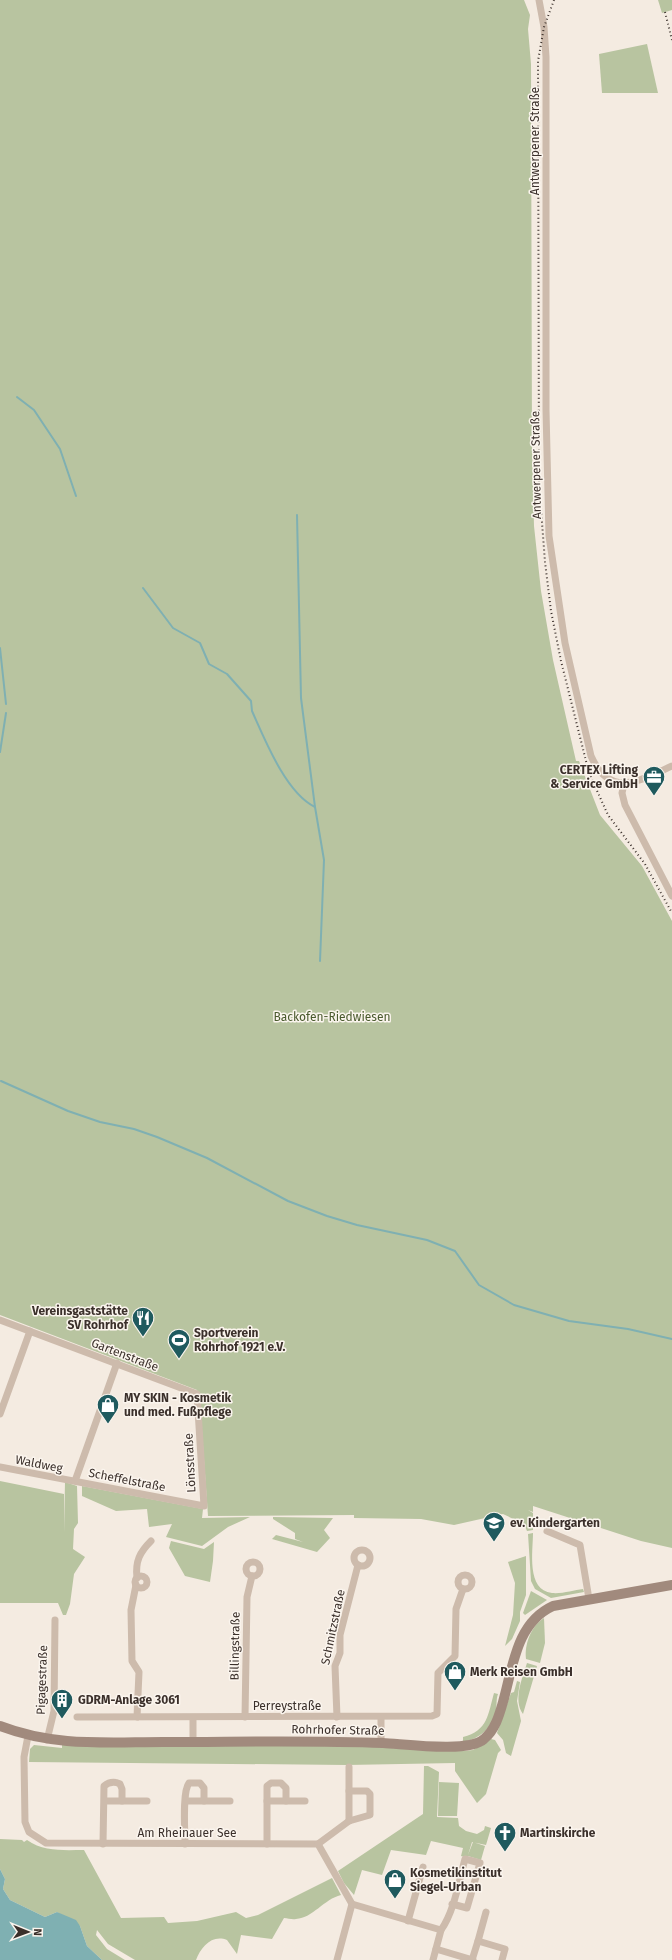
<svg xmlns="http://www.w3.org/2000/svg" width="672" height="1960" viewBox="0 0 672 1960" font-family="'Fira Sans',sans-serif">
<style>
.green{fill:#b8c4a0}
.water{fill:#7fb0b2}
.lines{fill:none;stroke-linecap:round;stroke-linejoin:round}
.stream{stroke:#7fb0b2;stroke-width:2}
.street{stroke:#cdbbac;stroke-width:7}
.secondary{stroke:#a18a7d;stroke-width:10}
.rail{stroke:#3b302b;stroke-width:2;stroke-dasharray:1 3;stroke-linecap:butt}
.labels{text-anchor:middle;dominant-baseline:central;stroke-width:3;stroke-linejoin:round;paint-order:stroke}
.street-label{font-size:12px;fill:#3b302b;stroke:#fbf5ee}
.poi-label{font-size:12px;font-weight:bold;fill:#3b302b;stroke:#fbf5ee;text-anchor:start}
.park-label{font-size:12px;fill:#4a5a2e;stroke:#fbf5ee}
</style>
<rect width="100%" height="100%" fill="#f4ebe1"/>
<g class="green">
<polygon points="0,0 524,0 530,15 528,29 531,64 532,447 534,526 541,591 553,660 576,761 579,761 600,815 642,866 672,921 672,1548 641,1541 533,1506 533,1512 528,1510 533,1513 533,1530 527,1531 524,1524 503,1514 454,1525 421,1519 354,1518 354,1515 208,1516 200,1403 197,1390 0,1315"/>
<polygon points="658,0 672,0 672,10 662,13"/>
<polygon points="647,44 658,93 602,93 599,54"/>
<polygon points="0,1481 64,1494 64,1533 65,1482 77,1486 78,1523 74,1529 73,1549 85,1557 74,1574 70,1604 66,1615 63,1615 58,1603 0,1603"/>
<polygon points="82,1486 203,1509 202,1518 250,1517 228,1527 202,1546 166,1537 172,1524 149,1527 147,1509 116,1511 82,1496"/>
<polygon points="273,1517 333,1518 324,1530 330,1538 317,1552 272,1539 276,1535 303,1542 295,1539 295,1533 273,1519"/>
<path d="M533,1533C533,1551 526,1590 552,1593C562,1594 574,1590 583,1589L584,1592L551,1598L535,1589L531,1581L528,1534Z"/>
<polygon points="171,1541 204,1549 214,1542 213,1561 210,1582 185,1576 169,1548"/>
<polygon points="526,1556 526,1595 520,1612 520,1621 512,1639 505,1646 513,1615 515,1583 508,1562"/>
<polygon points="531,1591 547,1600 525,1615 523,1613"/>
<path d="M544,1618L545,1643L540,1663L526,1659C524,1645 531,1626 544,1618Z"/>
<path d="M527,1663L537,1666L523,1714C513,1700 522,1679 527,1663Z"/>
<polygon points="517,1681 520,1682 517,1701 521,1721 511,1756 506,1753 503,1740 497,1733 511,1693 514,1692"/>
<path d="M494,1693L498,1694C496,1699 497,1705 496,1710C492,1728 480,1739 463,1742V1737C488,1731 488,1714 494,1693Z"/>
<polygon points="491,1739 495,1740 501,1750 498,1753 486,1794 477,1803 455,1771 455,1763 347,1765 29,1762 30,1749 34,1745 62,1748 62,1745 379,1746 464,1751 473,1750"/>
<polygon points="424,1766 428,1766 439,1772 437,1817 458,1818 459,1826 466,1831 477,1834 484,1830 485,1826 491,1828 486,1845 472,1842 468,1855 473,1842 485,1846 481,1860 468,1856 467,1858 461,1856 463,1848 431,1841 426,1855 391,1850 382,1875 362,1870 354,1895 344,1883 338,1871 423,1814"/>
<polygon points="439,1782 459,1783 457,1816 438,1816"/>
<path d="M0,1839L22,1840L24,1842L27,1840C44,1852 64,1850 84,1850L121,1918L164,1917L168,1923L197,1921L236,1912L246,1918L258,1915L332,1878L341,1895C324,1899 313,1918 296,1919C292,1920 288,1918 284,1918L272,1939L241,1935L237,1954L227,1940C212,1934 201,1947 196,1960H135L108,1944L97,1930L96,1935L107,1949L125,1960H102L87,1946L80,1926L57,1912L45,1917L10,1900L3,1889L5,1879L0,1869Z"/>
</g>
<polygon class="water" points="0,1869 5,1879 3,1889 10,1900 45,1917 57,1912 76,1920 80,1926 87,1946 102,1960 0,1960"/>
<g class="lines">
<g class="stream">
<polyline points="17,397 34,410 60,449 76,496"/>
<polyline points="297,515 301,698 315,807 324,860 320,961"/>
<path d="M143,588L173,628L200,643L209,664L227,674L251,701L252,711C265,740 286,793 315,807"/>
<polyline points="0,648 6,704"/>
<polyline points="0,752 6,713"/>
<polyline points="1,1081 68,1111 100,1122 134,1129 157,1137 207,1158 288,1201 327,1216 357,1225 427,1240 455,1251 479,1285 514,1305 569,1321 628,1329 672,1339"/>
</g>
<g class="street">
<path d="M539,0L544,27L546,57V410L549,536L565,643L591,756C610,799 639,781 672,766"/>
<polyline points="624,784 622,793 625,805 672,896"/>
<polyline points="0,1320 197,1394 204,1506 0,1467"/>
<polyline points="0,1414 30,1331"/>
<polyline points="75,1481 117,1363"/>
<polyline points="547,1531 580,1545 589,1599"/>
<circle cx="362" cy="1558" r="8"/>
<circle cx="253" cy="1569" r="7"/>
<circle cx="465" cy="1582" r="7"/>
<circle cx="141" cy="1582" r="6"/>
<path d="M137,1578C135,1561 140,1552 151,1541"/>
<polyline points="136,1585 131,1610 132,1661 139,1672 137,1717"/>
<polyline points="77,1717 432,1716 437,1714 438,1673 455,1656 456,1609 463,1589"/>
<polyline points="245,1717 247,1597 252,1576"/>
<polyline points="337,1717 335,1666 340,1653 340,1635 358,1565"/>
<polyline points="28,1736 24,1757 25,1822 29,1832 46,1843 318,1844 352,1904 337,1960"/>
<polyline points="47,1740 54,1711 55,1620"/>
<polyline points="193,1742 193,1718"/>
<polyline points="381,1743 381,1717"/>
<polyline points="349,1791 349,1821"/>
<polyline points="122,1801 147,1801"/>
<polyline points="204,1801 230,1801"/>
<polyline points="267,1801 305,1801"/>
<path d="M103,1844L104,1786C109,1782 114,1781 120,1784L122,1789V1801H104"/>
<path d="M185,1844C185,1831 182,1792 189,1783H200L204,1788V1801H185"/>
<polyline points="267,1844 267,1786 271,1783 281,1783 286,1788 286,1801"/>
<polyline points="318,1844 349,1821 370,1815 370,1794 367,1791 349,1791 349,1767"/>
<polyline points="352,1904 441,1930 433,1960"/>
<polyline points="486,1912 478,1941 505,1949 502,1960"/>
<polyline points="408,1921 423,1867"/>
<path d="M441,1930C454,1912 459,1881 465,1859L480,1863L467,1908L452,1904"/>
<polyline points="436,1949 473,1960"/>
<polyline points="472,1960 478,1941"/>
</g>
<path class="secondary" d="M0,1726C54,1747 106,1742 163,1742C236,1742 310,1740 383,1743C405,1744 469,1753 484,1739C495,1730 499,1716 503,1702C513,1667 516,1623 553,1606L672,1585"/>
<g class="rail">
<polyline points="554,0 544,27 538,61 539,483 545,562 551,611 561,661 589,773 608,815 645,864 672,913"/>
<polyline points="665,12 672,40"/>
</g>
</g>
<defs>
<g id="office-pin" transform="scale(1.15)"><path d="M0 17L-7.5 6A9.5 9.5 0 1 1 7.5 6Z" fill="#1f5a5e" stroke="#fbf5ee"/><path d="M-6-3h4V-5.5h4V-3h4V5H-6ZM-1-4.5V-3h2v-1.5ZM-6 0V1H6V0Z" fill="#fff"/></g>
<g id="restaurant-pin" transform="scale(1.15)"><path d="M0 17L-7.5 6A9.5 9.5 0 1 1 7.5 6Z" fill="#1f5a5e" stroke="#fbf5ee"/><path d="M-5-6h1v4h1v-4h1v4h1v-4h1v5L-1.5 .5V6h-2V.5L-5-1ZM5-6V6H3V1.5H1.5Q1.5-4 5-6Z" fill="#fff"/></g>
<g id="stadium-pin" transform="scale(1.15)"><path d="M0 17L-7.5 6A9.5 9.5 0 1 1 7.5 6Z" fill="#1f5a5e" stroke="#fbf5ee"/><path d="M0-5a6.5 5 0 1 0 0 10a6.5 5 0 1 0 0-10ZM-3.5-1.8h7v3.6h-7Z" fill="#fff"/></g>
<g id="shop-pin" transform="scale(1.15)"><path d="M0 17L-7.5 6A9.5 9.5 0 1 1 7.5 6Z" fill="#1f5a5e" stroke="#fbf5ee"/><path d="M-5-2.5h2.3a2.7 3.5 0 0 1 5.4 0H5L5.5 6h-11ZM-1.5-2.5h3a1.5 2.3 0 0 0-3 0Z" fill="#fff"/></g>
<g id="school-pin" transform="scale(1.15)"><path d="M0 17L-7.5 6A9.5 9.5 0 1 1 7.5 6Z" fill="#1f5a5e" stroke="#fbf5ee"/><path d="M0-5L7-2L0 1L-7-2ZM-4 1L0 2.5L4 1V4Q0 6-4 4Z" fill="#fff"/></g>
<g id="building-pin" transform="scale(1.15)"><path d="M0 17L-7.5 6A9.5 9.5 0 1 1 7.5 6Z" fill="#1f5a5e" stroke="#fbf5ee"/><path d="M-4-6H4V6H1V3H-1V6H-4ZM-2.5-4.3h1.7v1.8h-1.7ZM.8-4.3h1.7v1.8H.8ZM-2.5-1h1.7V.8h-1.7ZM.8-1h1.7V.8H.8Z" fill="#fff"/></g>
<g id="church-pin" transform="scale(1.15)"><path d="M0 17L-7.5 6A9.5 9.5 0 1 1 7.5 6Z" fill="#1f5a5e" stroke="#fbf5ee"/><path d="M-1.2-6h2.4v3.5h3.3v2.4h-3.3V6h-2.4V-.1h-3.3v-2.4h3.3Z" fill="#fff"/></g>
</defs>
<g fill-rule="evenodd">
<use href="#office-pin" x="654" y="777"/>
<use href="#restaurant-pin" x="143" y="1318"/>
<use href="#stadium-pin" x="179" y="1340"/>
<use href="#shop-pin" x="108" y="1405"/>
<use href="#school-pin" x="494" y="1523"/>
<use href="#shop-pin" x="455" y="1672"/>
<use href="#building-pin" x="62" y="1700"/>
<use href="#church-pin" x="505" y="1833"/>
<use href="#shop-pin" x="395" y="1880"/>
</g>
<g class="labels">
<g class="street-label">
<text transform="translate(535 141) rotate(-90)">Antwerpener Straße</text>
<text transform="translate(536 465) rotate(-91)">Antwerpener Straße</text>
<text transform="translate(125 1355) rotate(21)">Gartenstraße</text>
<text transform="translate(190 1463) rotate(-93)">Lönsstraße</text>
<text transform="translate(39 1464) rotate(11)">Waldweg</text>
<text transform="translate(127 1480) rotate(11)">Scheffelstraße</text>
<text transform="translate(333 1627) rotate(-78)">Schmitzstraße</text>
<text transform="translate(235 1646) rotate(-89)">Billingstraße</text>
<text transform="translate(42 1680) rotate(-88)">Pigagestraße</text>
<text x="287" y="1706">Perreystraße</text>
<text transform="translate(338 1730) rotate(1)">Rohrhofer Straße</text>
<text x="187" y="1833">Am Rheinauer See</text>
</g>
<g class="poi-label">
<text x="638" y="770" text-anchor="end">CERTEX Lifting<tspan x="638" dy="14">&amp; Service GmbH</tspan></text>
<text x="128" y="1311" text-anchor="end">Vereinsgaststätte<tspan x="128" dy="14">SV Rohrhof</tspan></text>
<text x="194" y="1333">Sportverein<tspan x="194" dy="14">Rohrhof 1921 e.V.</tspan></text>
<text x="124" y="1398">MY SKIN - Kosmetik<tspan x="124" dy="14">und med. Fußpflege</tspan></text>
<text x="510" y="1523">ev. Kindergarten</text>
<text x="470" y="1672">Merk Reisen GmbH</text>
<text x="78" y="1700">GDRM-Anlage 3061</text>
<text x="520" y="1833">Martinskirche</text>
<text x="410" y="1873">Kosmetikinstitut<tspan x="410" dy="14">Siegel-Urban</tspan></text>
</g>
<g class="park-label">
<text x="332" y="1017">Backofen-Riedwiesen</text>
</g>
</g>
<g transform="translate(28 1932) rotate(91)" stroke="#fbf5ee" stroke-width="3" paint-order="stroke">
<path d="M0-3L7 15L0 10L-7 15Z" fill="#3b302b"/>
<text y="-6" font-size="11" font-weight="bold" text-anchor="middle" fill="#3b302b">N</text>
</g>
</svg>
